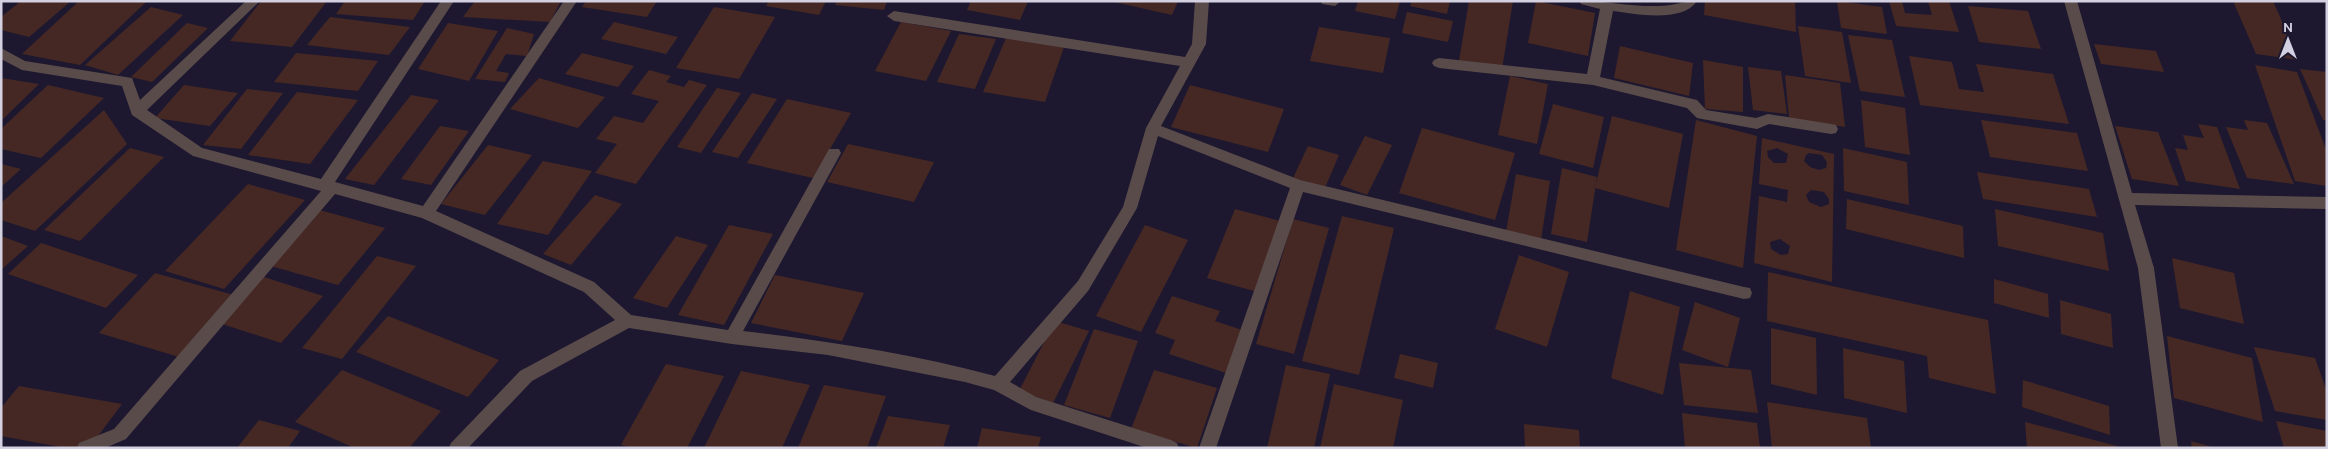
<svg xmlns="http://www.w3.org/2000/svg" width="2328" height="449" viewBox="0 0 2328 449" font-family="Overpass,sans-serif">
<style>
.building{fill:#452824;fill-rule:evenodd}
.lines{fill:none;stroke-linecap:round;stroke-linejoin:round}
.street{fill:#5a4b4b;fill-rule:evenodd}
</style>
<rect width="100%" height="100%" fill="#1d182f"/>
<g class="building">
<polygon points="21,1 71,1 29,37 1,30 1,17"/>
<polygon points="79,1 147,1 80,65 22,54"/>
<polygon points="261,1 327,1 292,47 230,41"/>
<polygon points="345,1 425,1 413,20 336,14"/>
<polygon points="475,1 561,1 550,22 463,17"/>
<polygon points="586,1 657,1 647,17 582,7"/>
<polygon points="769,1 826,1 819,15 766,6"/>
<polygon points="837,1 887,1 884,10 835,5"/>
<polygon points="971,1 1028,1 1020,20 967,10"/>
<polygon points="1110,1 1178,1 1172,15"/>
<polygon points="1358,1 1400,1 1395,19 1355,11"/>
<polygon points="1412,1 1450,1 1447,14 1410,6"/>
<polygon points="1469,1 1513,1 1502,69 1459,61"/>
<polygon points="1536,1 1595,13 1588,56 1528,43"/>
<polygon points="1705,1 1795,1 1796,32 1704,15"/>
<polygon points="1837,1 1882,7 1887,34 1841,28"/>
<polygon points="1889,1 1902,1 1905,13 1932,15 1928,1 1949,1 1959,32 1896,26"/>
<polygon points="2233,1 2273,1 2299,60 2256,54"/>
<polygon points="1968,6 2028,11 2041,49 1979,42"/>
<polygon points="151,7 183,15 118,75 85,65"/>
<polygon points="714,7 775,17 739,79 676,68"/>
<polygon points="1407,12 1453,21 1448,42 1402,33"/>
<polygon points="330,17 410,27 389,55 307,45"/>
<polygon points="614,22 678,37 666,54 601,39"/>
<polygon points="901,22 951,31 926,81 875,71"/>
<polygon points="187,23 208,28 152,82 131,77"/>
<polygon points="448,23 498,31 469,81 418,69"/>
<polygon points="1798,26 1842,32 1851,83 1805,76"/>
<polygon points="1319,27 1390,38 1383,73 1310,61"/>
<polygon points="507,28 534,34 527,56 506,54 496,71 509,73 505,82 475,79"/>
<polygon points="959,34 996,39 975,89 937,82"/>
<polygon points="1848,35 1892,40 1905,97 1860,91"/>
<polygon points="1006,38 1064,47 1045,102 983,92"/>
<polygon points="2094,44 2156,51 2164,72 2101,64"/>
<polygon points="1620,46 1693,63 1689,96 1614,78"/>
<polygon points="296,53 378,61 358,91 274,82"/>
<polygon points="582,53 634,66 618,87 565,74"/>
<polygon points="1909,56 1952,62 1959,89 1984,92 1976,64 2053,74 2069,124 1920,105"/>
<polygon points="1703,60 1743,67 1743,112 1705,109"/>
<polygon points="2255,65 2297,72 2327,152 2327,186 2295,181"/>
<polygon points="1748,67 1781,71 1787,114 1753,110"/>
<polygon points="2300,69 2327,72 2327,120 2323,120"/>
<polygon points="649,70 671,76 666,82 684,87 689,80 707,85 636,184 595,173 617,144 596,139 614,116 643,123 659,101 631,94"/>
<polygon points="1785,75 1840,83 1845,127 1789,118"/>
<polygon points="1510,76 1548,84 1537,144 1498,135"/>
<polygon points="1,78 39,84 1,121"/>
<polygon points="539,78 605,97 578,128 510,109"/>
<polygon points="48,85 104,98 41,158 1,149 1,129"/>
<polygon points="184,85 238,93 210,126 155,118"/>
<polygon points="1190,85 1284,109 1268,152 1171,127"/>
<polygon points="717,88 741,93 701,153 677,147"/>
<polygon points="247,89 283,93 241,149 203,145"/>
<polygon points="297,92 358,100 310,164 248,155"/>
<polygon points="752,93 777,99 738,158 712,152"/>
<polygon points="411,95 439,100 374,185 345,179"/>
<polygon points="787,99 851,113 813,178 747,163"/>
<polygon points="1861,100 1905,108 1910,155 1865,147"/>
<polygon points="1553,104 1604,117 1593,168 1539,154"/>
<polygon points="104,110 127,144 35,231 1,220 1,203"/>
<polygon points="1612,116 1683,134 1669,208 1595,188"/>
<polygon points="1696,120 1757,136 1743,268 1676,250"/>
<polygon points="1981,120 2077,133 2088,171 1990,157"/>
<polygon points="2244,120 2267,123 2294,184 2247,178 2226,127 2248,130"/>
<polygon points="2198,124 2217,127 2240,189 2186,181 2175,148 2188,150 2183,135 2204,138"/>
<polygon points="440,126 469,131 431,185 401,179"/>
<polygon points="2115,126 2158,132 2179,186 2132,179"/>
<polygon points="1422,128 1515,153 1495,220 1399,193"/>
<polygon points="1365,136 1392,145 1367,195 1340,185"/>
<path d="M1762,138L1834,154L1832,282L1754,263L1759,196L1787,202L1788,190L1759,184ZM1777,148L1788,154L1786,163H1774L1768,157L1767,151ZM1809,153L1822,155L1827,162L1826,168L1819,170L1810,167L1804,161L1806,155ZM1811,190L1824,192L1829,199V204L1821,207L1809,202L1806,195ZM1780,239L1790,246L1788,254L1781,255L1771,249L1770,242Z"/>
<polygon points="848,144 934,162 914,202 827,182"/>
<polygon points="488,145 532,155 485,215 441,204"/>
<polygon points="1308,146 1339,155 1325,188 1293,178"/>
<polygon points="130,148 164,157 80,241 44,230"/>
<polygon points="1843,148 1907,162 1909,205 1844,191"/>
<polygon points="543,161 592,171 548,235 497,224"/>
<polygon points="1,164 21,169 1,187"/>
<polygon points="1562,168 1597,177 1587,242 1551,234"/>
<polygon points="1977,172 2089,189 2097,217 1983,199"/>
<polygon points="1516,174 1550,181 1541,240 1506,232"/>
<polygon points="248,184 305,200 224,289 165,271"/>
<polygon points="595,195 622,204 571,265 543,254"/>
<polygon points="1847,199 1963,226 1964,258 1846,229"/>
<polygon points="316,209 385,228 338,285 267,265"/>
<polygon points="1235,209 1280,221 1254,291 1207,278"/>
<polygon points="1995,209 2103,233 2109,271 1998,246"/>
<polygon points="1342,216 1394,228 1359,375 1302,361"/>
<polygon points="1293,219 1329,228 1294,354 1256,344"/>
<polygon points="729,225 773,234 724,325 678,315"/>
<polygon points="1145,225 1188,240 1141,332 1096,316"/>
<polygon points="1,236 28,246 1,270"/>
<polygon points="676,236 708,245 667,308 633,298"/>
<polygon points="41,243 138,275 106,308 8,274"/>
<polygon points="1519,255 1569,272 1547,347 1495,329"/>
<polygon points="377,256 416,266 342,359 302,348"/>
<polygon points="2172,258 2234,273 2244,324 2180,308"/>
<polygon points="1768,272 1988,320 1996,394 1929,378 1927,356 1767,321"/>
<polygon points="155,273 234,295 179,357 99,333"/>
<polygon points="775,275 864,293 842,341 751,323"/>
<polygon points="261,276 323,296 281,343 219,323"/>
<polygon points="1994,279 2048,294 2049,318 1994,303"/>
<polygon points="1630,291 1680,307 1663,395 1611,378"/>
<polygon points="1172,296 1220,311 1215,321 1245,331 1226,373 1169,354 1175,340 1155,333"/>
<polygon points="2060,300 2111,314 2113,348 2061,334"/>
<polygon points="1695,302 1740,318 1728,367 1682,350"/>
<polygon points="388,316 499,360 468,397 356,352"/>
<polygon points="1055,321 1089,331 1053,403 1019,391"/>
<polygon points="1771,328 1816,338 1817,395 1771,384"/>
<polygon points="1094,329 1138,341 1110,418 1064,405"/>
<polygon points="2167,336 2252,358 2263,422 2174,398"/>
<polygon points="2254,347 2315,358 2327,392 2327,420 2275,411"/>
<polygon points="1843,348 1904,361 1907,413 1844,398"/>
<polygon points="1400,354 1438,363 1433,388 1394,378"/>
<polygon points="1679,363 1751,370 1758,413 1684,405"/>
<polygon points="666,364 724,376 687,448 634,448 621,445"/>
<polygon points="1286,365 1330,374 1314,448 1267,448"/>
<polygon points="342,370 441,411 409,448 355,448 295,422"/>
<polygon points="1154,370 1217,388 1197,448 1131,429"/>
<polygon points="741,371 810,385 782,448 704,448"/>
<polygon points="2023,380 2109,406 2110,435 2022,407"/>
<polygon points="1334,384 1403,400 1393,448 1320,448"/>
<polygon points="824,385 886,396 867,448 798,448"/>
<polygon points="19,386 122,404 89,448 66,448 1,436 1,408"/>
<polygon points="1767,402 1867,418 1871,448 1772,448"/>
<polygon points="1682,413 1757,423 1760,448 1685,448"/>
<polygon points="888,416 950,425 943,448 876,448"/>
<polygon points="259,420 300,431 288,448 237,448"/>
<polygon points="2276,421 2327,431 2327,448 2284,448"/>
<polygon points="2025,422 2117,446 2117,448 2027,448"/>
<polygon points="1524,424 1579,430 1580,448 1525,448"/>
<polygon points="982,428 1041,437 1038,448 977,448"/>
<polygon points="2191,441 2212,447 2212,448 2192,448"/>
</g>
<g class="lines">
<g class="street">
<path d="M246,1H260L147,110L202,148L321,179L441,1H454L335,182L423,206L564,1H577L436,211L594,282L631,315L728,330L829,149H839L841,153L743,331C828,341 913,354 995,376L1078,281L1123,207L1146,128L1180,66L894,21L887,16L894,11L1185,57L1192,44L1195,1H1209L1206,44L1161,126L1300,180L1744,287L1750,288L1752,293L1750,298L1744,299L1303,192L1216,448H1199L1290,188L1158,136L1137,208L1088,291L1010,382L1036,397L1171,440L1177,443L1179,448H1147L1031,410L994,390L965,382L828,355L732,344L629,328L532,381L468,448H449L451,443L520,371L615,320L584,292L422,218L335,194L126,439L105,448H77L79,443L114,429L321,191L193,156L132,115L122,86L22,70L1,59V48L25,61L132,78L140,100Z"/>
<polygon points="1321,1 1341,1 1335,6 1322,4"/>
<path d="M1580,1C1606,1 1632,7 1659,6C1672,6 1684,1 1697,1C1683,23 1635,14 1613,11L1600,77L1697,100L1706,110L1756,118L1768,114L1831,124L1836,125L1838,129L1836,133L1831,134L1769,124L1757,129L1702,119L1697,118L1687,108L1593,85L1439,68L1434,66L1432,63L1434,60L1439,58L1587,74L1600,9L1581,4Z"/>
<polygon points="2064,1 2077,1 2132,193 2327,197 2327,209 2135,205 2154,268 2178,448 2161,448 2138,268"/>
</g>
</g>
<rect width="2328" height="449" fill="none" stroke="#d3d1e1" stroke-width="5"/>
<g transform="translate(2288 40)" stroke="#1d182f" stroke-width="4" paint-order="stroke">
<path d="M0-4L9 19L0 12L-9 19Z" fill="#d3d1e1"/>
<text y="-8" font-size="14" font-weight="bold" text-anchor="middle" fill="#d3d1e1">N</text>
</g>
</svg>
